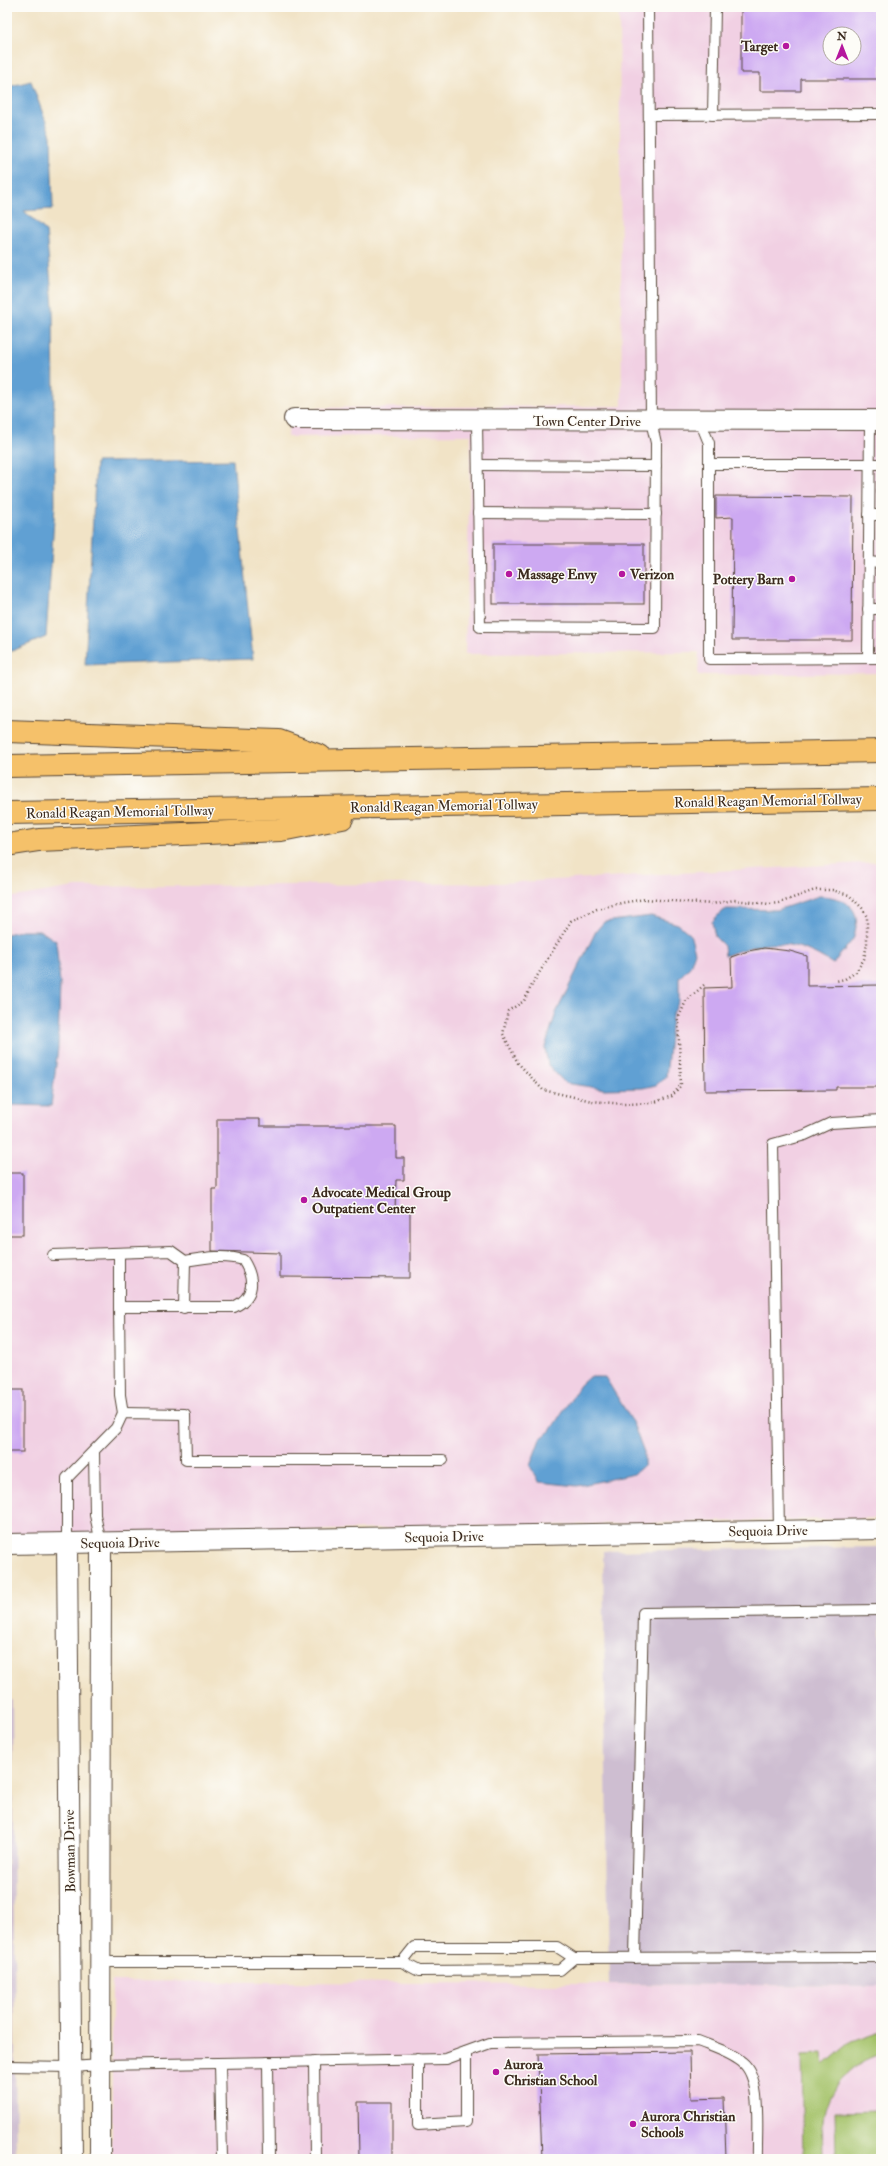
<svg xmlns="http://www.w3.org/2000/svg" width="888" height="2166" viewBox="0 0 888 2166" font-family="'IM FELL Double Pica',serif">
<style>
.built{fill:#f1d0e3;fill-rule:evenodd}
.industrial{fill:#cebed1}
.green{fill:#a4c269;stroke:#707644}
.water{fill:#60a0d3;stroke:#4e6578}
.building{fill:#cda9f2;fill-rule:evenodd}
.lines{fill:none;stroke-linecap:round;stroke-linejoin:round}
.lane-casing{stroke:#564637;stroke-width:12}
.street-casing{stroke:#564637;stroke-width:22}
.highway-casing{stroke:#564637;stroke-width:24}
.path{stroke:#564637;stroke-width:2.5;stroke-dasharray:1 3;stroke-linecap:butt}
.lane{stroke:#fff;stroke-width:10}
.street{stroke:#fff;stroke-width:20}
.highway{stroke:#f5c16b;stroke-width:22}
.poi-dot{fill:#b5179e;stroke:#fdfcf7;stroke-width:1.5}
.labels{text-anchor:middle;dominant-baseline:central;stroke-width:3;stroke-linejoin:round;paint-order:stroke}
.poi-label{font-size:14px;font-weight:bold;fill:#3b2a1e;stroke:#fdfcf7;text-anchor:start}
.street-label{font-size:14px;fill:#3b2a1e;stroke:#fdfcf7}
</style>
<rect width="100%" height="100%" fill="#fdfcf7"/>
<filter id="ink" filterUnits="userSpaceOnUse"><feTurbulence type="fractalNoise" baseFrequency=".025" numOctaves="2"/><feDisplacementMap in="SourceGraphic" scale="8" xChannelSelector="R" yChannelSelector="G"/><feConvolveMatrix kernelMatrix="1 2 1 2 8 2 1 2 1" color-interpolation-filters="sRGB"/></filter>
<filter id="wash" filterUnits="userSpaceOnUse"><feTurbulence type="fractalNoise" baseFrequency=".012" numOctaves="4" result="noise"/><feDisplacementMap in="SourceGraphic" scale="16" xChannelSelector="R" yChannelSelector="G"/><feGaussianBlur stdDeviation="0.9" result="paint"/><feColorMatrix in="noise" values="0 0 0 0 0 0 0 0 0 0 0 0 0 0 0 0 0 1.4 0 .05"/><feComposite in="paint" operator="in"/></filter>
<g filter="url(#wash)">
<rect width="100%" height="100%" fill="#f1e3c6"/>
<g class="built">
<path d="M619,7H881V673L698,675L699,652L465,654L471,435L288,437L289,408L622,406ZM830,34H854V58H830Z"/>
<polygon points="881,862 881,1518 7,1537 7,898 75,887 500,883"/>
<polygon points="112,1981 881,1986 881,2159 112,2159"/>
</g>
<g class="industrial">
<polygon points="881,1547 881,1986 609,1984 603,1551"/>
<polygon points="7,1700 12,1700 16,2159 7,2159"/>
</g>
<g class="green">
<path d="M881,2031V2054C850,2062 826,2090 823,2122C822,2134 823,2147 823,2159H803L801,2055L823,2054L824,2065L852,2041Z"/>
<polygon points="881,2111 881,2159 836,2159 835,2112"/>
</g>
<g class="water">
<polygon points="31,81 51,136 53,209 24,211 46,231 53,306 55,505 46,637 7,653 7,87"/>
<polygon points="233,460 253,659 85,665 96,462"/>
<path d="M819,896C838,896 860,904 856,927C855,931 855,936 853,939C847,948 839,955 833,964C793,938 768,939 725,956L724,946L715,937L712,922L721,912L727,909L777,910Z"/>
<polygon points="651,916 678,924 690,934 695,952 690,967 679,978 679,1001 672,1016 666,1077 656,1085 643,1088 604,1089 565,1083 548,1065 545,1047 556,1013 596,931 604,922"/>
<polygon points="20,931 41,931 56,941 60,983 58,1048 51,1106 7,1105 7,934"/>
<polygon points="589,1377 605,1377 632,1421 644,1452 644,1465 634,1474 577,1486 539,1482 530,1466 540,1439 550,1431 580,1385"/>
</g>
<g id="blocks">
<g class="building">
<path d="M741,7H881V79H801V91H760V73H741ZM830,34H854V58H830Z"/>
<polygon points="716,496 853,497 852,640 732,640 733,517 716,518"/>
<rect x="493" y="544" width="151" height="60"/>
<polygon points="764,948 790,951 807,956 807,986 881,985 881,1087 836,1087 836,1090 705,1091 704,988 732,987 731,957 748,951"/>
<polygon points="217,1119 260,1119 260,1126 396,1126 396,1158 404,1158 404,1180 396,1180 395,1211 410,1211 410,1278 280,1277 280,1253 212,1251 212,1189 217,1189"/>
<rect x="7" y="1173" width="16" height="62"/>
<rect x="7" y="1390" width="16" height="62"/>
<polygon points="690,2052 691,2099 724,2098 726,2159 542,2159 538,2054"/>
<polygon points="358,2102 392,2102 392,2159 359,2159"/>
</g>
</g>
</g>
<g filter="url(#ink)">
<use href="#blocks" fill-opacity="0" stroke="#564637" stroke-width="1"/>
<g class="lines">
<g class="lane-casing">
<g id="lane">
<polyline points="649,115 881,114"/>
<polyline points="713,115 715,7"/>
<polyline points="477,420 480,627 655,628 656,443 651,421 648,7"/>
<polyline points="700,421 709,443 709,659 881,658"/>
<polyline points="709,464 881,464"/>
<polyline points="478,465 656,466"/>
<polyline points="478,513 656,514"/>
<polyline points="869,515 881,515"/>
<polyline points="869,562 881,563"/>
<polyline points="868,609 881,609"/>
<polyline points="868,658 870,420"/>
<polyline points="119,1253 119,1307"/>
<path d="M53,1255L171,1251L185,1261C204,1258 224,1254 243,1260C255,1279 255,1297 234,1307H119L120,1395L123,1413"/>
<polyline points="184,1308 185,1261"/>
<polyline points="94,1451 95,1515 101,1543"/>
<polyline points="779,1531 773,1144 805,1135 831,1123 881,1120"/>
<polyline points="67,1543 67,1478 116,1428 123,1413 185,1414 186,1460 443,1460"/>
<polyline points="635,1958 643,1613 881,1610"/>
<polyline points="100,1962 402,1962 419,1971 560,1970 574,1958"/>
<polyline points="402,1962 414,1947 557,1947 574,1958 881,1957"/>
<polyline points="418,2059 418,2125 466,2122 466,2052"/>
<polyline points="314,2061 315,2159"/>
<polyline points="268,2062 269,2159"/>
<polyline points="220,2063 222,2159"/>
<path d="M7,2066L72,2067L100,2065L446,2059L490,2043L698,2041C713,2047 730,2052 742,2062C763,2078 756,2134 757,2159"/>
</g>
</g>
<g class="street-casing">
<g id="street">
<polyline points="294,419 881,420"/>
<polyline points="67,1543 72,2159"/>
<polyline points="7,1544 881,1529"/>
<polyline points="100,2159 101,1543"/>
</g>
</g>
<g class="highway-casing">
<g id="highway">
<polyline points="7,731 279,741 320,756"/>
<polyline points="7,766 881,751"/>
<polyline points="7,813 881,799"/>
<polyline points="7,845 39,840 281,830 342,818"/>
</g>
</g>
<polyline class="path" points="704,985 686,1001 678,1019 681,1085 672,1096 652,1103 623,1104 592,1101 543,1090 518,1063 503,1034 508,1011 524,1001 533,983 571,921 597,909 621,903 645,899 712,904 734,900 769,904 779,903 815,890 832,890 849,895 862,908 867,917 867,944 864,959 856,972 845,979 836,981"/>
<use href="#lane" class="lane"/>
<use href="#street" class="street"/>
<use href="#highway" class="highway"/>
</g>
</g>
<g class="poi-dot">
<circle cx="786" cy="46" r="4"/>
<circle cx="509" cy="574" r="4"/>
<circle cx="622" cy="574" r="4"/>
<circle cx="792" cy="579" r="4"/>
<circle cx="304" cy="1200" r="4"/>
<circle cx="496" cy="2072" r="4"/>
<circle cx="633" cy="2124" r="4"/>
</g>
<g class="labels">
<g class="poi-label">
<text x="778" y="46" text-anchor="end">Target</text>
<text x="517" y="574">Massage Envy</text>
<text x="630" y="574">Verizon</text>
<text x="784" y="579" text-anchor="end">Pottery Barn</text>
<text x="312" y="1192">Advocate Medical Group<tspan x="312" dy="16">Outpatient Center</tspan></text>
<text x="504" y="2064">Aurora<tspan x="504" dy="16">Christian School</tspan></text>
<text x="641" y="2116">Aurora Christian<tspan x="641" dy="16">Schools</tspan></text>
</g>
<g class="street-label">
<text x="587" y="421">Town Center Drive</text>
<text transform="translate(768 801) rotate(-1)">Ronald Reagan Memorial Tollway</text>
<text transform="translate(444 806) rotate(-1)">Ronald Reagan Memorial Tollway</text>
<text transform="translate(120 812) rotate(-1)">Ronald Reagan Memorial Tollway</text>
<text transform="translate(768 1531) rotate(-1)">Sequoia Drive</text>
<text transform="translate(444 1537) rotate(-1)">Sequoia Drive</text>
<text transform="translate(120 1543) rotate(-1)">Sequoia Drive</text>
<text transform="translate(70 1851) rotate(-91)">Bowman Drive</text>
</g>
</g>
<rect width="888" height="2166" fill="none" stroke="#fdfcf7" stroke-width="24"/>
<g transform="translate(842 46)"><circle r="19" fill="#fdfcf7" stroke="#afa8a0"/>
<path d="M0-3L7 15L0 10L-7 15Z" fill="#b5179e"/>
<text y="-6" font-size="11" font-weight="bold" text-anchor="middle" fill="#3b2a1e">N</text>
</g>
</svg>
